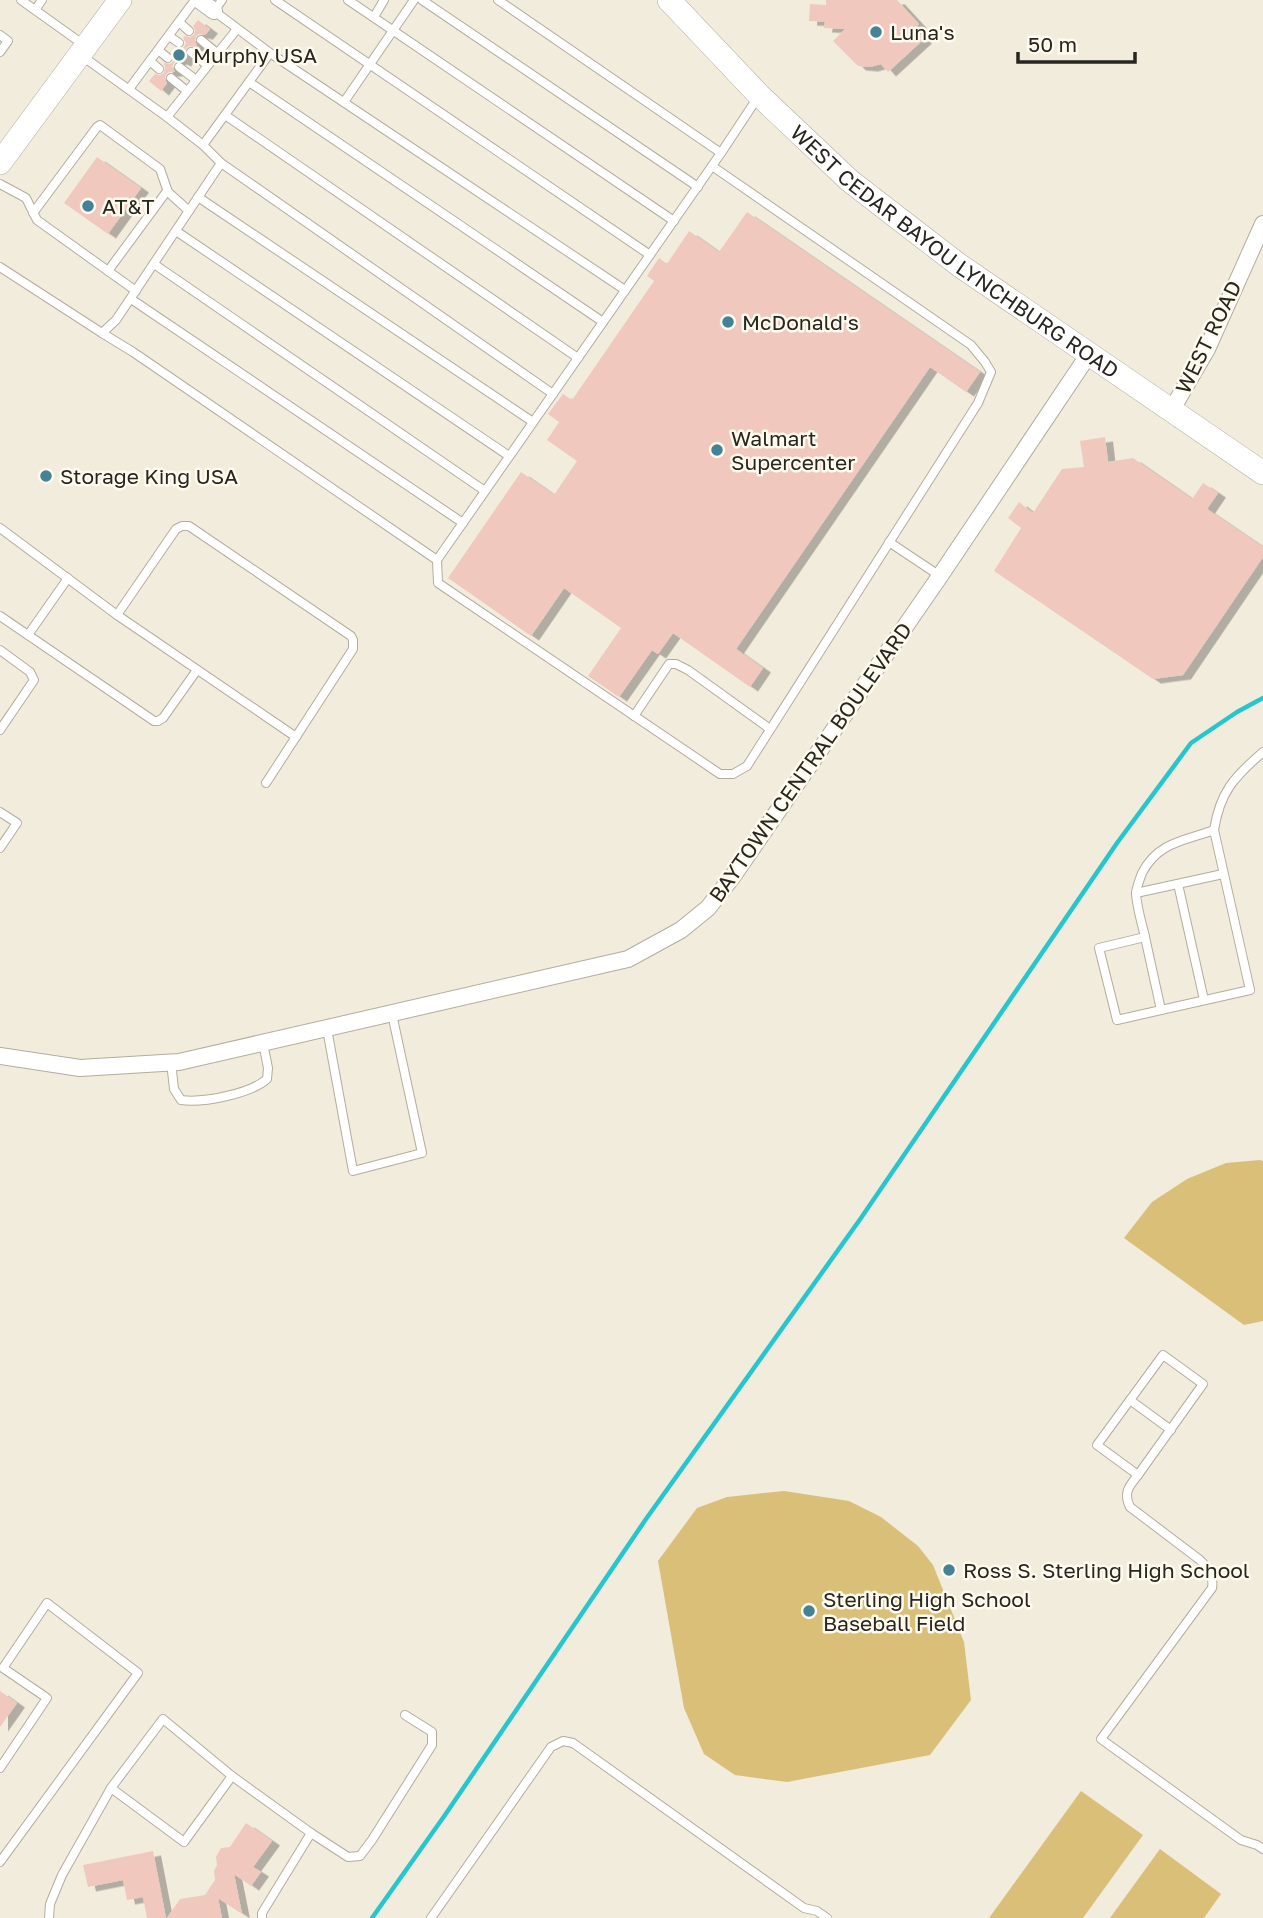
<svg xmlns="http://www.w3.org/2000/svg" width="1263" height="1918" viewBox="0 0 1263 1918" font-family="'Golos Text',sans-serif">
<style>
.green{fill:#d9bf78}
.lines{fill:none;stroke-linecap:round;stroke-linejoin:round}
.stream{stroke:#27c6cf;stroke-width:4.5}
.building{fill:#f1c8be;filter:url(#shadow)}
.service-casing{stroke:#b2ad9f;stroke-width:10}
.minor-casing{stroke:#b2ad9f;stroke-width:18}
.secondary-casing{stroke:#b2ad9f;stroke-width:24}
.service{stroke:#fff;stroke-width:8}
.minor{stroke:#fff;stroke-width:16}
.secondary{stroke:#fff;stroke-width:23}
.poi-dot{fill:#448397;stroke:#fefaee;stroke-width:2.5}
.labels{text-anchor:middle;dominant-baseline:central;stroke-width:5;stroke-linejoin:round;paint-order:stroke}
.poi-label{font-size:21px;fill:#282621;stroke:#fefaee;text-anchor:start}
.street-label{font-size:21px;fill:#282621;stroke:#fefaee}
</style>
<defs>
<filter id="shadow"><feDropShadow dx="8" dy="4.5" stdDeviation="0" flood-color="#0004"/></filter>
</defs>
<rect width="100%" height="100%" fill="#f2ecdd"/>
<g class="green">
<polygon points="1260,1160 1263,1161 1263,1321 1244,1325 1124,1238 1152,1202 1187,1179 1226,1163"/>
<polygon points="784,1491 849,1501 881,1517 918,1546 933,1565 964,1642 971,1700 930,1755 787,1782 735,1775 704,1754 684,1708 658,1561 697,1508 727,1497"/>
<polygon points="1081,1791 1143,1835 1083,1918 989,1918"/>
<polygon points="1160,1849 1221,1894 1204,1918 1110,1918"/>
</g>
<g class="lines">
<polyline class="stream" points="372,1918 445,1815 646,1519 861,1218 1117,843 1191,743 1237,712 1263,698"/>
</g>
<g class="building">
<polygon points="826,0 897,0 919,24 914,28 924,39 888,72 881,64 870,67 858,66 833,41 845,29 824,28 825,22 809,21 810,4 826,5"/>
<polygon points="198,20 210,29 205,35 199,34 196,36 195,42 197,45 195,47 189,46 186,48 185,54 187,57 183,62 179,60 174,63 172,67 175,72 169,72 166,74 165,80 167,83 161,91 149,81 155,74 160,75 164,73 165,68 164,63 170,64 173,62 174,56 172,53 175,48 179,50 184,47 186,43 183,38 185,36 190,37 194,35 195,30 193,26"/>
<polygon points="97,157 141,188 108,234 64,203"/>
<polygon points="747,212 980,372 966,392 930,367 736,649 763,668 750,687 673,633 658,654 652,650 619,697 588,676 621,628 564,588 531,636 448,578 521,472 554,495 577,461 547,440 559,422 548,414 563,394 572,400 654,281 647,276 659,258 667,264 689,231 719,252"/>
<polygon points="1105,437 1108,462 1133,458 1192,499 1203,483 1218,493 1207,509 1263,547 1263,557 1183,675 1153,679 994,571 1021,528 1008,518 1019,502 1033,513 1062,469 1084,467 1080,441"/>
<polygon points="0,1691 17,1703 0,1727"/>
<polygon points="246,1823 272,1841 253,1867 261,1872 251,1886 234,1874 242,1914 218,1898 222,1918 167,1918 180,1899 205,1895 215,1880 214,1871 217,1865 216,1857 221,1848 230,1847"/>
<polygon points="153,1851 166,1918 147,1918 143,1897 127,1900 123,1880 88,1887 83,1865"/>
</g>
<g class="lines">
<g class="service-casing">
<g id="service">
<polyline points="21,0 84,45"/>
<polyline points="222,0 214,11 270,53 203,145 221,163 116,320 102,333 133,352 437,560 721,153 498,0"/>
<polyline points="275,0 650,255"/>
<polyline points="348,0 674,221"/>
<polyline points="422,0 698,187"/>
<polyline points="35,10 42,0"/>
<polyline points="374,17 384,0"/>
<polyline points="179,22 189,31"/>
<polyline points="0,35 8,41 0,52"/>
<polyline points="169,36 179,43"/>
<polyline points="201,40 217,53"/>
<polyline points="158,50 168,58"/>
<polyline points="191,52 207,65"/>
<polyline points="270,53 625,290"/>
<polyline points="82,56 167,117 203,145"/>
<polyline points="150,61 159,69"/>
<polyline points="179,67 196,80"/>
<polyline points="171,78 187,91"/>
<polyline points="249,82 603,322"/>
<polyline points="129,89 195,0"/>
<polyline points="344,102 414,0"/>
<polyline points="225,115 578,358"/>
<polyline points="167,117 237,29"/>
<polyline points="721,153 758,97"/>
<polyline points="221,163 553,394"/>
<polyline points="0,184 26,198 37,220 136,291"/>
<polyline points="198,197 533,422"/>
<polyline points="33,213 97,127 100,125 160,169 168,192 189,211"/>
<polyline points="176,231 509,456"/>
<polyline points="154,264 485,491"/>
<polyline points="0,267 102,333"/>
<polyline points="108,271 167,191"/>
<polyline points="131,299 463,523"/>
<polyline points="0,528 117,615 296,737"/>
<polyline points="889,542 940,576"/>
<polyline points="437,560 438,583 720,774 733,774 747,766 978,403 991,372 985,362 971,345 712,166"/>
<polyline points="117,615 176,529 182,526 189,526 351,636 353,640 353,649 266,783"/>
<polyline points="0,616 154,721 158,721 163,718 197,670"/>
<polyline points="28,635 68,578"/>
<polyline points="0,650 30,672 34,680 0,730"/>
<polyline points="634,716 669,664 676,664 688,670 770,729"/>
<polyline points="0,812 17,823 0,848"/>
<path d="M1214,830L1250,990L1117,1020L1099,948L1145,937C1142,924 1137,908 1136,894C1136,888 1140,879 1142,873C1158,842 1184,841 1214,830Z"/>
<path d="M1214,830C1220,792 1234,777 1263,752"/>
<polyline points="1178,884 1204,1000"/>
<polyline points="1136,893 1223,874"/>
<polyline points="1145,937 1161,1010"/>
<polyline points="327,1029 353,1171 422,1153 392,1014"/>
<path d="M171,1062L174,1089L181,1100C203,1103 250,1094 267,1079L268,1068L263,1043"/>
<polygon points="1163,1355 1203,1384 1138,1475 1097,1445"/>
<polyline points="1130,1400 1171,1430"/>
<path d="M1138,1475C1129,1486 1123,1493 1130,1507L1200,1560C1209,1569 1214,1575 1212,1588L1101,1739L1241,1840L1257,1845L1263,1849"/>
<polyline points="0,1768 47,1698 3,1668 47,1603 138,1673 0,1862"/>
<polyline points="111,1788 184,1842 232,1776"/>
<polyline points="311,1833 348,1857 360,1856 372,1840 432,1745 432,1732 405,1715"/>
<polyline points="49,1918 50,1904 62,1875 111,1788 163,1719 232,1776 311,1833 262,1913 262,1918"/>
<polyline points="431,1918 551,1747 563,1741 573,1743 804,1908 817,1911 827,1918"/>
</g>
</g>
<g class="minor-casing">
<g id="minor">
<polyline points="199,0 214,11"/>
<polyline points="1171,411 1207,349 1263,224"/>
<polyline points="0,1056 80,1068 179,1062 628,959 681,930 708,908 733,876 940,576 1089,354"/>
</g>
</g>
<g class="secondary-casing">
<g id="secondary">
<path id="s1" d="M669,0L759,95L850,181L959,265L1263,473"/>
<polyline points="0,163 120,0"/>
</g>
</g>
<use href="#service" class="service"/>
<use href="#minor" class="minor"/>
<use href="#secondary" class="secondary"/>
</g>
<g class="poi-dot">
<circle cx="876" cy="32" r="7"/>
<circle cx="179" cy="55" r="7"/>
<circle cx="88" cy="206" r="7"/>
<circle cx="728" cy="322" r="7"/>
<circle cx="717" cy="450" r="7"/>
<circle cx="46" cy="476" r="7"/>
<circle cx="949" cy="1570" r="7"/>
<circle cx="809" cy="1611" r="7"/>
</g>
<g class="labels">
<g class="poi-label">
<text x="890" y="32">Luna's</text>
<text x="193" y="55">Murphy USA</text>
<text x="102" y="206">AT&amp;T</text>
<text x="742" y="322">McDonald's</text>
<text x="731" y="438">Walmart<tspan x="731" dy="24">Supercenter</tspan></text>
<text x="60" y="476">Storage King USA</text>
<text x="963" y="1570">Ross S. Sterling High School</text>
<text x="823" y="1599">Sterling High School<tspan x="823" dy="24">Baseball Field</tspan></text>
</g>
<g class="street-label">
<text stroke="none"><textPath href="#s1" startOffset="382">WEST CEDAR BAYOU LYNCHBURG ROAD</textPath></text>
<text transform="translate(1208 337) rotate(-64)">WEST ROAD</text>
<text transform="translate(810 762) rotate(-55)">BAYTOWN CENTRAL BOULEVARD</text>
</g>
</g>
<path d="M1018 52v10h117v-10" fill="none" stroke="#282621" stroke-width="3.5"/>
<text x="1028" y="52" font-size="21" fill="#282621" stroke="#fefaee" stroke-width="5" paint-order="stroke">50 m</text>
</svg>
